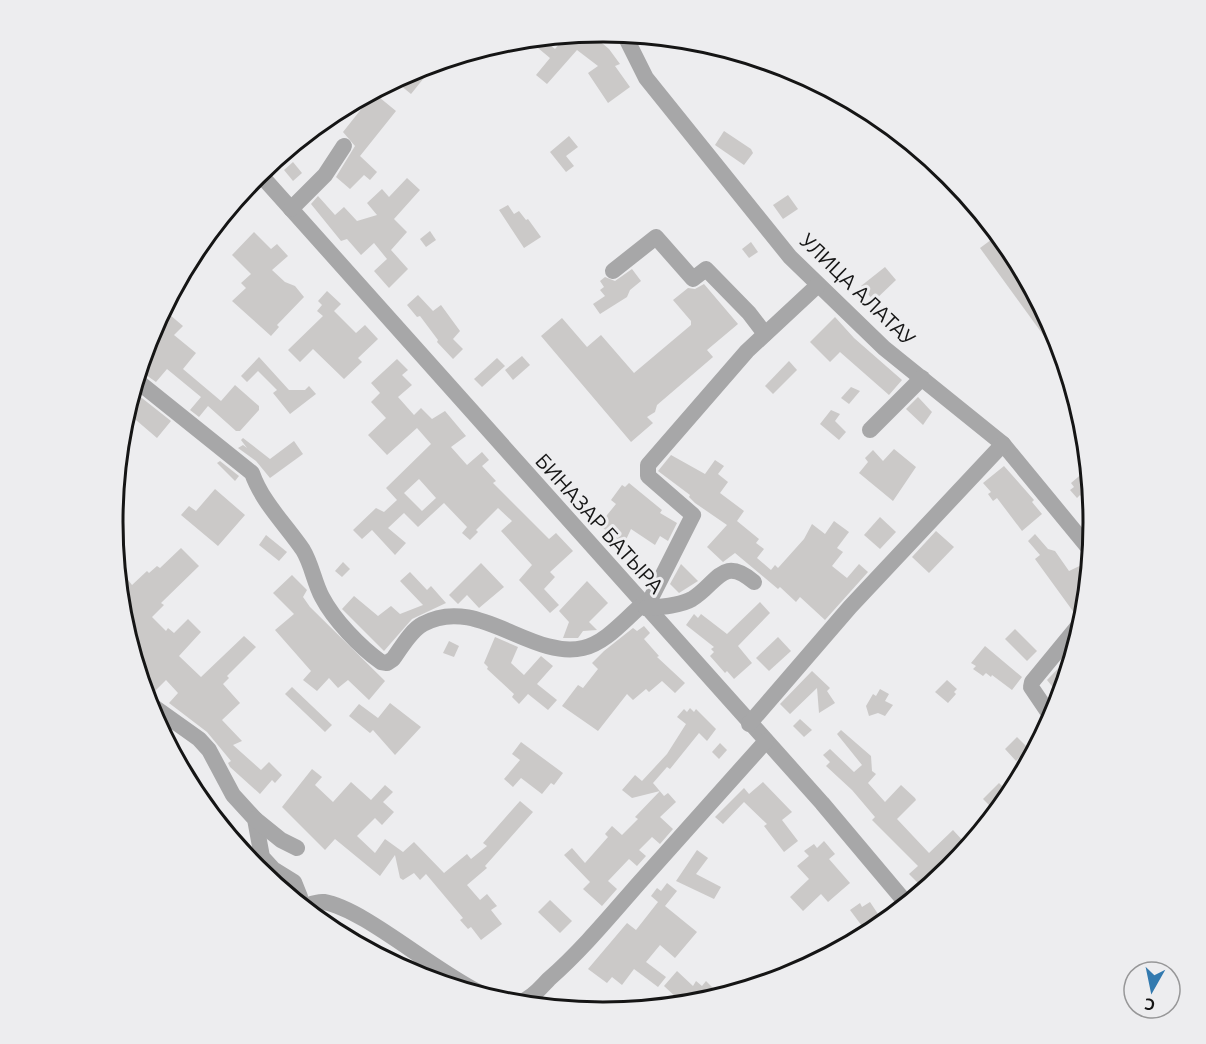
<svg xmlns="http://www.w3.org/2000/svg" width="1206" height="1044" viewBox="0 0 1206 1044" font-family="Ubuntu,sans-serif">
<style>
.building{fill:#cbc9c8;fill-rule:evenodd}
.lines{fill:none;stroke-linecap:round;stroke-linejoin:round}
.minor{stroke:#a7a7a8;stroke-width:16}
.labels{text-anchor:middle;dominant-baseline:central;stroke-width:6;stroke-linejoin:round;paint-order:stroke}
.street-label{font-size:21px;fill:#151515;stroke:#ededef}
.rim{fill:none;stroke:#151515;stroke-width:3}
</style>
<rect width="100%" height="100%" fill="#ededef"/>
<g class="building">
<polygon points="601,32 596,38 609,49 620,64 615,66 630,87 608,103 588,73 598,66 577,50 547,84 536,75 550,58 538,48 545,41 555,49 566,36 570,39 573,34"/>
<polygon points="436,63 411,94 394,80 416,69"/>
<polygon points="374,93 396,111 360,156 377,172 370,180 364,175 350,189 336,177 355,146 343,132"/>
<polygon points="724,131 751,149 753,153 744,165 715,145"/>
<polygon points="569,136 578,147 566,156 574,166 566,172 550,152"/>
<polygon points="293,162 302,173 293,181 284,170"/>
<polygon points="407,178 420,190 394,219 407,232 391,250 408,269 389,288 374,271 387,259 374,243 361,255 347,239 341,241 311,204 318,196 335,215 344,207 357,221 377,215 367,203 382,189 389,197"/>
<polygon points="788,195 798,209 783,219 773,205"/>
<polygon points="508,205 514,214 519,211 526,220 528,219 541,237 524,248 499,210"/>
<polygon points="430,231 436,240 426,247 420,239"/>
<polygon points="254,232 271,249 277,244 288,256 272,270 285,282 295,286 304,297 277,325 279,327 271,336 232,301 246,288 241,283 251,274 232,255"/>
<polygon points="999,234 1011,250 1056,335 1065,365 980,248"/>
<polygon points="751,242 758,252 749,258 742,249"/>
<polygon points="885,267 896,280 874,301 861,286"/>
<polygon points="632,269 641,281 630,290 627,297 600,314 593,304 605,296 600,290 604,287 600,281 605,277 615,281"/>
<polygon points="704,284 738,324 707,350 713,357 657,405 655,412 647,417 653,423 631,442 541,336 562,318 587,347 601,335 634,373 691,325 691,321 673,300 688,288 695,289"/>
<polygon points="327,291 341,304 334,311 356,333 365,325 378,339 358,358 362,362 344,379 313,349 300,362 288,350 323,316 317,311 322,305 318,301"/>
<polygon points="418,295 433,311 441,305 460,331 453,339 463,349 453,359 437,342 438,340 420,316 417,317 407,305"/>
<polygon points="163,309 183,326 174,335 196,353 183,369 221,401 235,385 259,406 259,410 240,431 236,431 208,406 199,417 190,410 201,397 167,369 156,382 139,370 150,334"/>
<polygon points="835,317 854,338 902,380 889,395 840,352 830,362 810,342"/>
<polygon points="522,356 530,365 513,380 505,370"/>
<polygon points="259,357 289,390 305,390 309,386 316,394 290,414 273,393 277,390 258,371 247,382 241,376"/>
<polygon points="497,358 505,366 482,387 474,379"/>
<path d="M397,359L408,370L402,375L412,385L398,397L414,415L421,408L432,419L445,411L466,436L451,447L467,465L482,452L489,460L482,466L496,481L493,483L549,539L556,533L573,551L550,572L555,577L544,589L559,605L550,613L519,580L532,565L501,531L512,521L498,508L476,530L478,532L470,540L462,533L467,527L444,503L418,527L404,513L388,528L406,543L395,555L372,530L362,539L353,530L376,508L384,512L397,500L386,488L431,444L417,428L387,455L368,435L386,418L371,402L380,393L371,383ZM419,479L436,498L422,511L404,493Z"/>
<polygon points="789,361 797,370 773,394 765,386"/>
<polygon points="851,387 860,391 849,404 841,398"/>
<polygon points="133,391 171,421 157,438 129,414 137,405 130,400"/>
<polygon points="918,397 932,412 923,425 906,409"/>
<polygon points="831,410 840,414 835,421 846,432 839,440 820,424"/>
<polygon points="243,438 270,459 294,441 303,454 270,478 256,461 238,448 243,445 247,448 241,440"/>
<polygon points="894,449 916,467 893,501 859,473 868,462 865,458 873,450 883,461"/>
<polygon points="671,455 705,474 715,460 724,466 718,474 728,482 720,493 744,511 737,521 759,539 756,543 764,549 757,558 771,570 775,565 778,568 804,539 812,524 825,534 834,521 849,532 837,548 843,552 832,566 847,578 859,564 868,572 825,620 800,597 796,602 780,587 778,589 735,553 723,562 707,547 727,525 695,503 689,497 690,495 658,471"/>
<polygon points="220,461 239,476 235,481 217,463"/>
<polygon points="1004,466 1034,500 1032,502 1042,514 1022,531 997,498 993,501 988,494 991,492 983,483"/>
<polygon points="1084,472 1089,478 1092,510 1080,495 1077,498 1070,490 1074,487 1071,483"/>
<polygon points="629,483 662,510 660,513 677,523 668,541 660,536 655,545 631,529 624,544 599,525 616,504 611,500 622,485 625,487"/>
<polygon points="215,489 245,515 218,546 181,515 189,506 196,511"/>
<polygon points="880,517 896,532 880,549 864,535"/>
<polygon points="936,531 954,547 929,573 912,557"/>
<polygon points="1035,534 1048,549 1055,551 1069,571 1090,561 1085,610 1075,614 1035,559 1040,555 1028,541"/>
<polygon points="266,535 287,552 279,561 259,545"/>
<polygon points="181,548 199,566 161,603 164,605 152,617 166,631 168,628 174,633 188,619 201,632 179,656 201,677 244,636 256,647 227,676 229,678 223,684 240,703 222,720 242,741 233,745 261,770 269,762 282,775 275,783 272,780 260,794 230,767 228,763 231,761 207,732 169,703 178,693 166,680 155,691 139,675 122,617 118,581 125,576 132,585 147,571 149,573 157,566 160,568"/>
<polygon points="343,562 350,569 342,577 335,571"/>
<polygon points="481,563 504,587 479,608 467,595 458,604 449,595"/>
<polygon points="681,564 698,581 679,593 670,584"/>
<polygon points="410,572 427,590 431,586 446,603 412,619 384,651 342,609 354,596 378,616 391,606 400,614 423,605 400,581"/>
<polygon points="292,575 307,590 303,597 310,607 385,681 369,700 348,680 338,688 329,678 317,691 303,680 311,671 275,630 294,614 273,593"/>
<polygon points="587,581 608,603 589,622 597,630 583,631 578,638 563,638 569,622 559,611"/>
<polygon points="760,602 770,613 738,646 752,663 734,679 727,671 725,673 710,656 714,652 711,649 714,647 686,625 694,614 698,618 701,614 727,634"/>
<polygon points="644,626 650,633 644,639 659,656 657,657 685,683 675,693 662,681 649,692 646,689 633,700 627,694 598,731 562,706 578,685 583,688 598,669 592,663 604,651 633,628 637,631"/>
<polygon points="1015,629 1037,651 1027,661 1005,639"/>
<polygon points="495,637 518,647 511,663 524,675 541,656 553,666 537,684 557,700 548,710 528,694 519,704 512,697 514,694 487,669 488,667 484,663"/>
<polygon points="778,637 791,651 769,671 756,658"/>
<polygon points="449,641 459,646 454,657 443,653"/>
<polygon points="985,646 1022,677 1012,690 992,675 991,677 986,673 983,676 973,669 976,666 971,663"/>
<polygon points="1074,652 1065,681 1060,696 1047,680"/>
<polygon points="812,671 830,688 827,691 835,703 819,713 817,688 790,714 780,704"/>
<polygon points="947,680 957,689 954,692 956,694 948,703 935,692"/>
<polygon points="292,687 332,725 325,732 285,694"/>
<polygon points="880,689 889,694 885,701 893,705 885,716 878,713 869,716 866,706 873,694 876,696"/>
<polygon points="390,703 421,727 395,755 373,730 370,733 349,716 359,704 378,718"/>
<polygon points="690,708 694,712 696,709 716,729 707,741 699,733 670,769 667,767 653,783 664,796 668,793 676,802 660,817 673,829 660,844 652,837 639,850 646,856 637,866 629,859 608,881 617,889 602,906 583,889 590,882 564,855 572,848 585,863 608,837 605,834 612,826 622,835 638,819 635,817 660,791 632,798 622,790 635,775 642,781 667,754 686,724 677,717 684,709 687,712"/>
<polygon points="800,719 812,730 804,737 793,726"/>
<polygon points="841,730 871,756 872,771 876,774 868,783 885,802 901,785 915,798 916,800 897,819 929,853 953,830 964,842 955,851 956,853 953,857 957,860 936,881 931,876 921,886 909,874 918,866 872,820 875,817 852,790 826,766 830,762 823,755 830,749 854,772 862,765 837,734"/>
<polygon points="1017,737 1033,753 1027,765 1020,757 1016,761 1005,749"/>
<polygon points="521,742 563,773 554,785 551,783 542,794 521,778 513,787 504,779 520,760 512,754"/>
<polygon points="720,743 727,750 719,759 712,752"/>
<polygon points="312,769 322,777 315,785 333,802 351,782 371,800 385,785 393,792 383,802 394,812 382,825 375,818 357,836 375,853 385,839 403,852 414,842 444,873 467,854 471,859 487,846 483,843 520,801 533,812 485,866 487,868 467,885 480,900 487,894 497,906 491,910 502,924 481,940 471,927 468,929 460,920 463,918 426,874 420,880 414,873 403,880 400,878 395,855 380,876 335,839 325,850 282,807"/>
<polygon points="763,782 792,812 782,820 798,841 784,852 764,826 767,824 744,802 723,824 715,817 744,788 749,794"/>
<polygon points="999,783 1011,795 996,812 983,799"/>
<polygon points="824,841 835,854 829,859 850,883 828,902 821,894 803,911 790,897 809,879 797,866 809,856 804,851 814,844 817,848"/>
<polygon points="697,850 708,858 696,874 721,887 714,899 676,881"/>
<polygon points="667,883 677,891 665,906 697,932 675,958 660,945 646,962 666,977 658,987 634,969 622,985 612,977 607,983 588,969 627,923 636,930 658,902 651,896 657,888 661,891"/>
<polygon points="550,900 572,921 560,933 538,912"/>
<polygon points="870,902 884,923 868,934 850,910 860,903 862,907"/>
<polygon points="677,971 693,986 696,981 702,986 706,981 714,989 709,993 715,998 671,1006 678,999 664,986"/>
</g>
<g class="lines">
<g class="minor">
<polyline points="624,34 646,78 790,257 884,348 1003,444 1091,551"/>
<polyline points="259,173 822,803 907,904"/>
<polyline points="291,209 325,175 344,146"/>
<polyline points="613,271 656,237 693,279 706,269 749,313 765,334"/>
<path d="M136,380L252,473C262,502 286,525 303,550C312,565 314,582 322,597C334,620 360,647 381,662L387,663L393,659C401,648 411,630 423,624C477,594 531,660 583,648C606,643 625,619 643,604"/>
<polyline points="870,430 922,378"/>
<polyline points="646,608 693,515 648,476 648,465 747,351 818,285"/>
<path d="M646,608C660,607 680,606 692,599C718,583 722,555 754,582"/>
<polyline points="147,702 199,739 209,750 233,795 255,819 262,857 273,869 294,882 300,897 299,904"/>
<polyline points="1052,718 1031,687 1032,682 1083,620"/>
<polyline points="749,724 850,607 1003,444"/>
<polyline points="255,819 281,840 297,848"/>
<path d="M302,907C309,905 317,901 324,902C376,911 476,1012 520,1002C532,999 541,987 549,979C582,950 610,916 639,883C681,836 724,788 766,741"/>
</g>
</g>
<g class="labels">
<g class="street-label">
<text transform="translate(858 289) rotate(44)">УЛИЦА АЛАТАУ</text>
<text transform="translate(600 523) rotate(48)">БИНАЗАР БАТЫРА</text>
</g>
</g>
<path d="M0 0H1206V1044H0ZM123 522a480 480 0 1 1 960 0a480 480 0 1 1-960 0Z" fill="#ededef" fill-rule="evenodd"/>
<path class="rim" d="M123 522a480 480 0 1 1 960 0a480 480 0 1 1-960 0Z"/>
<g transform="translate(1152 990) rotate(189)"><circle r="28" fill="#ededef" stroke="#979798" stroke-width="1.5"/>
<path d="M0-4.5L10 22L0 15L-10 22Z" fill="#337aaf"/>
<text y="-9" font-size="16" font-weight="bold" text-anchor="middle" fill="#151515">С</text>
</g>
</svg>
